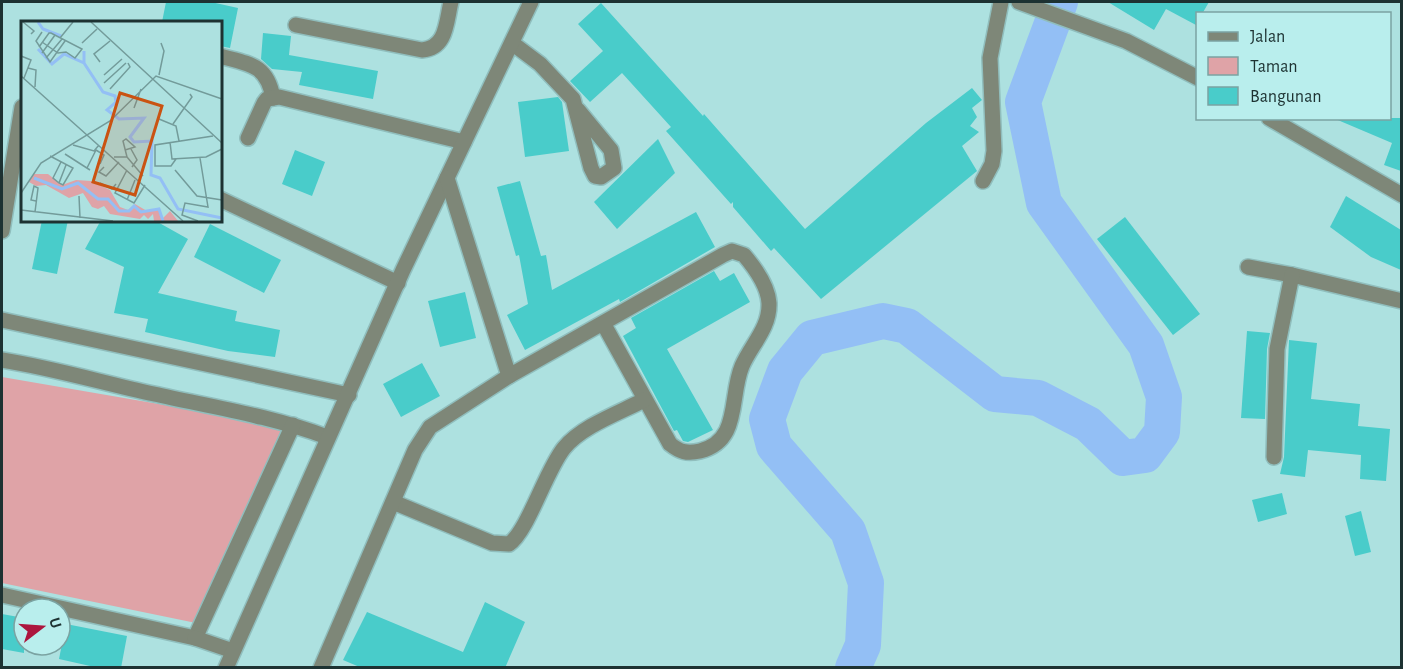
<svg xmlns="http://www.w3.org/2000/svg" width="1403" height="669" viewBox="0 0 1403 669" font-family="'Alegreya Sans',sans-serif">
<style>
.green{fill:#dfa3a7}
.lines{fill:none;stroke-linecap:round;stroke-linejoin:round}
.river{stroke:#93bff5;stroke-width:36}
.building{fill:#49ccca}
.minor-casing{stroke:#90bebd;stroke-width:18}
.minor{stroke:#7e8778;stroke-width:15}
.inset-river{fill:none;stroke:#93bff5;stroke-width:3}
.inset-road{fill:none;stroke:#739b9a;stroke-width:1.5}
.view{fill:#ca5312;fill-opacity:0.15;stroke:#ca5312;stroke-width:3}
.inset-edge{fill:none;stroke:#1d3232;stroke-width:3}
</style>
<rect width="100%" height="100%" fill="#ade1e0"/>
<polygon class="green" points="2,377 286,426 196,623 2,583"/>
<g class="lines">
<polyline class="river" points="853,668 863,645 866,583 848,531 774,446 767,419 785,371 812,338 883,321 907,326 995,394 1038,398 1088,424 1123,458 1145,455 1162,432 1164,397 1146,345 1044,203 1023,102 1060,2"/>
</g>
<g class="building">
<polygon points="166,2 211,2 238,8 230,48 220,46 220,22 162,22"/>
<polygon points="1108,2 1209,2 1202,14 1197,14 1196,25 1166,9 1154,30"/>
<polygon points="601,3 703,116 704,114 805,229 926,123 972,88 982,100 972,108 977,117 970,126 979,132 962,146 977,171 821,299 774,248 771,251 733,207 733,202 731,204 666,131 671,127 622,73 590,102 570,81 603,51 578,24"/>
<polygon points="263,33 291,36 289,55 378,71 373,99 299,85 302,72 272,69 261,59"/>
<polygon points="558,97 562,102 569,151 525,157 518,102"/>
<polygon points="1333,118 1401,118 1401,171 1384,165 1392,143"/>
<polygon points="658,139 675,173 617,229 594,202"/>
<polygon points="295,150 325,162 312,196 282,184"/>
<polygon points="520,181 541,256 546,255 552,290 696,212 715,247 620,302 619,299 525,350 507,315 528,304 519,255 516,256 497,187"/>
<polygon points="1346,196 1401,230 1401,270 1371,257 1330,227"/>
<polygon points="1125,217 1200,314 1173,335 1097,239"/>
<polygon points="42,220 68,220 57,274 32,269"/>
<polygon points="101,220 154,220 188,239 158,293 237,311 235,321 280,330 275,357 228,351 145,332 148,319 114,313 124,267 85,249"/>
<polygon points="210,224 281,260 264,293 194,257"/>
<polygon points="714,271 720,281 734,273 750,302 667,349 713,430 688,442 683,441 677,430 674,431 623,336 636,328 631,318"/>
<polygon points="465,292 476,338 440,347 428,301"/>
<polygon points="1247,331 1270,333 1267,349 1265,419 1241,418"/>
<polygon points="1289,340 1317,343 1311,399 1360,404 1358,426 1390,429 1386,481 1360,479 1361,455 1308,450 1305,477 1280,474 1284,457"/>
<polygon points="422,363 440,396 401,417 383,384"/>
<polygon points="1282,493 1287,514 1258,522 1252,500"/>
<polygon points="1361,511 1371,552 1355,556 1345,516"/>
<polygon points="485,602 525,622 505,668 362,668 343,660 367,612 463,652"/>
<polygon points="2,614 24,618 24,653 2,649"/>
<polygon points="66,624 127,636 121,668 99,668 59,659"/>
</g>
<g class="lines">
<g class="minor-casing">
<g id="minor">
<polyline points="1019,2 1126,41 1198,78"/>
<path d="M296,25L422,50C447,48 446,22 451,2"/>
<polyline points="512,43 540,64 573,99 591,168 595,176 601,177 614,168 611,150 578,110"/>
<path d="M220,56C249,64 267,64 273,98"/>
<polyline points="1269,118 1402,195"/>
<polyline points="248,138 264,103 267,99 279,97 464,142"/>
<polyline points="983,181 992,164 994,151 990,58 1001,2"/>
<polyline points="220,199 398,283"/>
<polyline points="2,231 22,107"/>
<polyline points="1248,267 1292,275 1402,301"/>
<polyline points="2,320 349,395"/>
<path d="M2,360C53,368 103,383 154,394C212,407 271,416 327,437"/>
<path d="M509,376L723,255L732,251L744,255C755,268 768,286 769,303C770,328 751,345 742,366C729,397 741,441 700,451C687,454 680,452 670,444L603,323"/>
<polyline points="1274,457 1277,349 1292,275"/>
<path d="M393,502L492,543L509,544C528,531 546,470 564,448C582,426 619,413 644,400"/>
<polyline points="2,595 195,638 293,425"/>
<polyline points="195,638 233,651"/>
<polyline points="226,668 403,270 531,2"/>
<polyline points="321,668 415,450 430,427 509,376 447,178"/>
</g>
</g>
<use href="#minor" class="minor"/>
</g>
<g transform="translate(21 21)">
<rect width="201" height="201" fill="#ade1e0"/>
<path d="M13,153H27L41,164L55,159L70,160L89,169L99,186L107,189L114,183L126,190L138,188L142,197L149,190L157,200H133L132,193L127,198L123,194L119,198L89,193L83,185L77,188L71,186L62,172L48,177L25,164L15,165L8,161Z" fill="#dfa3a7"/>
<path class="inset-river" d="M17,1L22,8L40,15M17,28L31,43L43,33L63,42V30M63,42L82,71L94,75L95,81L86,89L98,98L123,97L109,116L113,121L131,120L130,154L139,157L157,188L201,197M13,157L41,168L57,162L77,178H87L98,190H108L113,185L120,191L138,188L142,200"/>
<path class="inset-road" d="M2,1L13,10L10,13M70,1L201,122M21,11L15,20L29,41L44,20M39,17L52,1M61,22L76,8M18,26L28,12H30L61,28L54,37L45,31L37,32L21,21M21,32L34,14M0,35L10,39L3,57M25,37L41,18M79,41L73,33L89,20M7,47L15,49L14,66M83,54L101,38M138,54L143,30L140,22M0,55L162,200M83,62L105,42M89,68L109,46L107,42M113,87L120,68M138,98L155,105L158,120M152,103L171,76L169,73M149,121L151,138L185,136L201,128M52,124L73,130L78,124M110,128L116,139L111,146M75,129L83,134L79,143M104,129L114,126L105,118L102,120L106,136M44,133L69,149M29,135L52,147L42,164L38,162L45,144M93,136H106L122,155M155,138L150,145H134V124L192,115M83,146L78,151L85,155L98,141M66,147L75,129M106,149L94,172L113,182L124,164M154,149L176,175L201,179M38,162L32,157L40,141M79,162L91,168L95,163M0,172L20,142L89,100L135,55L201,78M58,175L59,197M106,179L114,159M0,189L92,200M14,191L17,167L13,165L10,179L15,180M177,200L161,194L164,182L187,186L179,137"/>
<path class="view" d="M99,72L141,85L114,174L72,161Z"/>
<rect width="201" height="201" class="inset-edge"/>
</g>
<rect width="1403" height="669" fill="none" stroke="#1d3232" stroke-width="6"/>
<rect x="1196" y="12" width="195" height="108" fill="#b9eeed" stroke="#7ba3a2" stroke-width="1.5"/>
<rect x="1208" y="32" width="30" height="9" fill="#7e8778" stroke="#7ba3a2" stroke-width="1.5"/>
<text x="1250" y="42" font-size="18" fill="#1d3232">Jalan</text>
<rect x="1208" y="57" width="30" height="18" fill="#dfa3a7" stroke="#7ba3a2" stroke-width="1.5"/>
<text x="1250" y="72" font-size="18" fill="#1d3232">Taman</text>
<rect x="1208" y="87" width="30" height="18" fill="#49ccca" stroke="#7ba3a2" stroke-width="1.5"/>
<text x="1250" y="102" font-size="18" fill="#1d3232">Bangunan</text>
<g transform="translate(42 627) rotate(73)"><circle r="28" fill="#b9eeed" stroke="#7ba3a2" stroke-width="1.5"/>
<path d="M0-4.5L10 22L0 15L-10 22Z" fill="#ac163e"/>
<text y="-9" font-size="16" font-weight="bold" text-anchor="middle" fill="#1d3232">U</text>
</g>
</svg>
